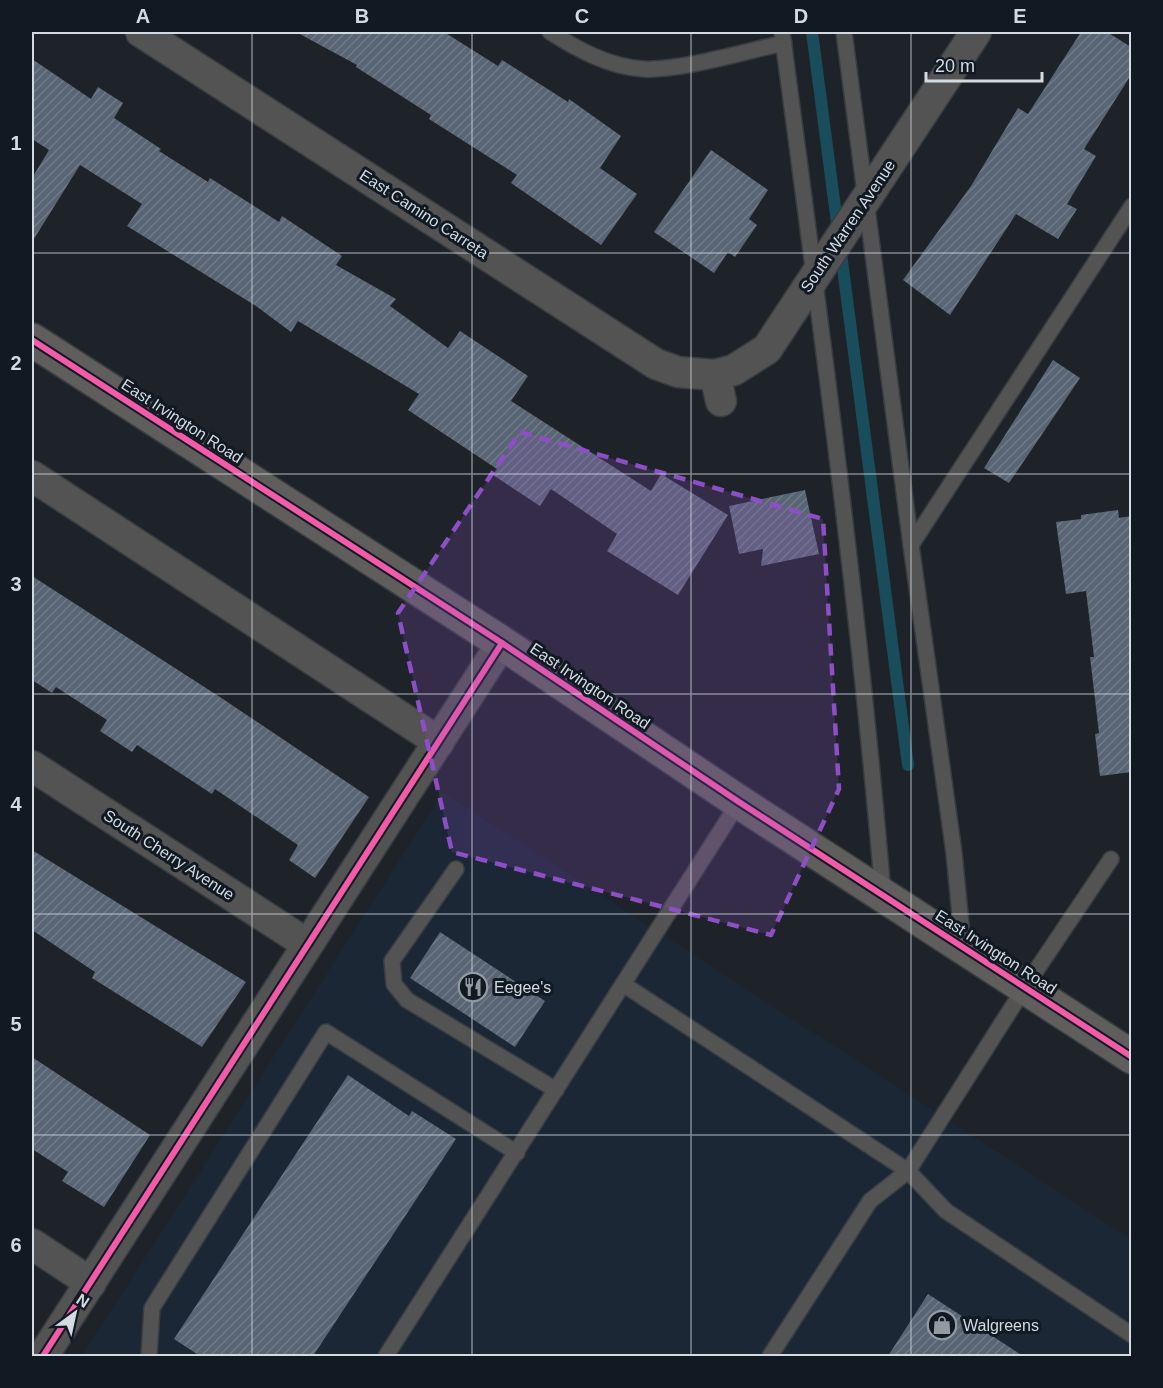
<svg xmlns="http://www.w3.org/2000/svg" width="1163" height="1388" viewBox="0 0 1163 1388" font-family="Arial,sans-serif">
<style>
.built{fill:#1c2735}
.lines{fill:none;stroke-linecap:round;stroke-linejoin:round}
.stream{stroke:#194d5c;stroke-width:12}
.building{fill:url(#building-hatch)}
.lane-casing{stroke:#383d42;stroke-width:18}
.street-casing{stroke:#383d42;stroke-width:33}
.secondary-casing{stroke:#383d42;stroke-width:36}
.lane{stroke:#545353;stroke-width:15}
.street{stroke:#545353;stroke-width:30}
.secondary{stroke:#5f5e5d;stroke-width:33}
.cycleway-casing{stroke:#111923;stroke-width:10}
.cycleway{stroke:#f35aa7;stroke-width:6}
.marked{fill:#8d4fc6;fill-opacity:0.2;stroke:#8d4fc6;stroke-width:4.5;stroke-dasharray:12 8;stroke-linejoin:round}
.grid{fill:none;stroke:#d4dae1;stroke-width:1.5;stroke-opacity:0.55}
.labels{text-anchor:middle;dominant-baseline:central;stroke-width:6;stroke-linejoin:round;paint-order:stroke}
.street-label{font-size:16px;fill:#d4dae1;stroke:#111923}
.poi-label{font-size:16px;fill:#d4dae1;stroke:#111923;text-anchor:start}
.neatline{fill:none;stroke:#d4dae1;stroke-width:2}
.grid-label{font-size:20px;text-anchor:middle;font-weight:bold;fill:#d4dae1}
</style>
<defs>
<pattern id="building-hatch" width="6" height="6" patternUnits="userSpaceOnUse" patternTransform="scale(1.5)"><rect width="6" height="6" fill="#596574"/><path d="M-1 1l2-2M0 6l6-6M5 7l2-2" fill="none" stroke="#707a88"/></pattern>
</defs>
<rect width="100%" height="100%" fill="#1e2329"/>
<polygon class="built" points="443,792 1131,1239 1131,1356 82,1356"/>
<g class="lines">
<polyline class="stream" points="812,32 908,765"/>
</g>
<g class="building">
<polygon points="296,32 444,32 498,66 502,60 568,102 569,99 621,136 600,168 637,194 601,245 511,183 517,175 429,119 431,115 356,67 357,65"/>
<polygon points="1081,32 1107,32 1131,47 1131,75 1084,149 1096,156 1067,204 1077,209 1058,239 1016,214 950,315 903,280 971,186 1018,108 1028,114"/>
<polygon points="32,59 91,99 98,87 123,103 114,118 161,149 159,151 208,182 210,178 279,222 282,216 342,256 336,265 396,299 390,306 448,348 460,331 528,376 511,401 651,491 661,474 728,515 678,595 607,551 617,534 551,489 540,506 493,475 497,469 408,410 419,394 298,321 291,332 256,306 127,226 142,204 80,165 32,242 32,178 49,150 32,139"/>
<polygon points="711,150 768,190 749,219 757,225 735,257 728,252 714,273 654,232"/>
<polygon points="1053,360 1080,378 1009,483 984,468"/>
<polygon points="805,490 819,554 761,566 763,549 739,554 729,506"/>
<polygon points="1118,510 1119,518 1131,516 1131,772 1100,776 1095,734 1099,733 1090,657 1094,657 1086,591 1066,594 1056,522 1081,519 1081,515"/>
<polygon points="32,576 223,699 369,797 315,878 289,860 298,845 215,789 212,794 137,745 132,752 100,731 107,720 56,687 52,693 32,680"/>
<polygon points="32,850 246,982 202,1047 92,978 95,972 32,930"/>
<polygon points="440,932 545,1001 515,1047 410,978"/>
<polygon points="32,1057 150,1135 104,1207 62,1181 68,1172 32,1149"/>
<polygon points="348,1075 409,1116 412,1111 456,1139 313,1356 200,1356 174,1339"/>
<polygon points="928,1294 1023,1356 888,1356"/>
</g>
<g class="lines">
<g class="lane-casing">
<g id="lane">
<path d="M550,32C577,49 609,67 643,69C680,71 746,51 784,43"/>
<path d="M782,32C820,318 859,606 883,894"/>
<polyline points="844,32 911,545 954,853 963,945"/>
<polyline points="911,545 1132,206"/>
<polyline points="456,869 392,961 394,984 407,1000 556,1090"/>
<polyline points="623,984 908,1171 946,1211 1132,1335"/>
<polyline points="149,1356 152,1308 326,1032 517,1153"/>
<polyline points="386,1356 739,802"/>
<polyline points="770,1356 870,1201 908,1171 1025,987 1111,859"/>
</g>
</g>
<g class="street-casing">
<g id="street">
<polyline points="141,32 656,364 678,372 715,375"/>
<polyline points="721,401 715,375 734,370 767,349 976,32"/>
<polyline points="32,476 439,742"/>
<polyline points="32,766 307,944"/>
<polyline points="32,1244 91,1283"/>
<polyline points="43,1356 502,643"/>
</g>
</g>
<g class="secondary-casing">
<polyline id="secondary" points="32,340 502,643 739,802 1132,1057"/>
</g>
<use href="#lane" class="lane"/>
<use href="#street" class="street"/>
<use href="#secondary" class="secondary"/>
<g class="cycleway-casing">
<g id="cycleway">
<polyline points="32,340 502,643 739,802 1132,1057"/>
<polyline points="43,1356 502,643"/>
</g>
</g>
<use href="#cycleway" class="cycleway"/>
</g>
<path class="marked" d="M520,432L823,519L839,789L771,935L452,852L398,613Z"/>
<path class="grid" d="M252,32V1356M472,32V1356M691,32V1356M911,32V1356M32,253H1132M32,474H1132M32,694H1132M32,914H1132M32,1135H1132"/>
<defs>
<g id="restaurant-ring" transform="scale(1.5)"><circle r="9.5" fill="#111923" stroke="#949aa1" stroke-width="1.5"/><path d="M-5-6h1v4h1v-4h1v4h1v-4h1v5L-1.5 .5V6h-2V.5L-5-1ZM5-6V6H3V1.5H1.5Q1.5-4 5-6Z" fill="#949aa1"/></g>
<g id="shop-ring" transform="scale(1.5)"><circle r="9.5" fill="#111923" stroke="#949aa1" stroke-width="1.5"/><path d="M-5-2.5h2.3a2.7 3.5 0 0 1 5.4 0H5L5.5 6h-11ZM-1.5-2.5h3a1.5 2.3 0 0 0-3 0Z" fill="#949aa1"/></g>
</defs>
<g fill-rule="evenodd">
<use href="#restaurant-ring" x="473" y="987"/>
<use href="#shop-ring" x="942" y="1325"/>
</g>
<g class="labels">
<g class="street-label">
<text transform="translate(424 214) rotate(33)">East Camino Carreta</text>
<text transform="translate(848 226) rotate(-56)">South Warren Avenue</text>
<text transform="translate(182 421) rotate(33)">East Irvington Road</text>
<text transform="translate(590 686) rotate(34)">East Irvington Road</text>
<text transform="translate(169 855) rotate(33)">South Cherry Avenue</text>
<text transform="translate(996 952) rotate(33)">East Irvington Road</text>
</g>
<g class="poi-label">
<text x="494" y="987">Eegee's</text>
<text x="963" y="1325">Walgreens</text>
</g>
</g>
<rect width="1163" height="1388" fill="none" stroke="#111923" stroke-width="66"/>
<g transform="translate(75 1313) rotate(33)" stroke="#111923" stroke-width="4.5" paint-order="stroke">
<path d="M0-4.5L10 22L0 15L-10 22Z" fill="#d4dae1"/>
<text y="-9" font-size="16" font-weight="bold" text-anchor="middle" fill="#d4dae1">N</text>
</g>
<path d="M926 72v9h116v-9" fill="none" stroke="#d4dae1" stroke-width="3"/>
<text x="935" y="72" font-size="18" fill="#d4dae1" stroke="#111923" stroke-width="4.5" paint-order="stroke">20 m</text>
<rect x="33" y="33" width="1097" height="1322" class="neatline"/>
<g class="grid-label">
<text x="143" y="23">A</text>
<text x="362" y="23">B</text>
<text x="582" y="23">C</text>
<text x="801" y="23">D</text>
<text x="1020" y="23">E</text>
<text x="16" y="150">1</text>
<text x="16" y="370">2</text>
<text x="16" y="591">3</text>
<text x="16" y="811">4</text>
<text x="16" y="1031">5</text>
<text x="16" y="1252">6</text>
</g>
</svg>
